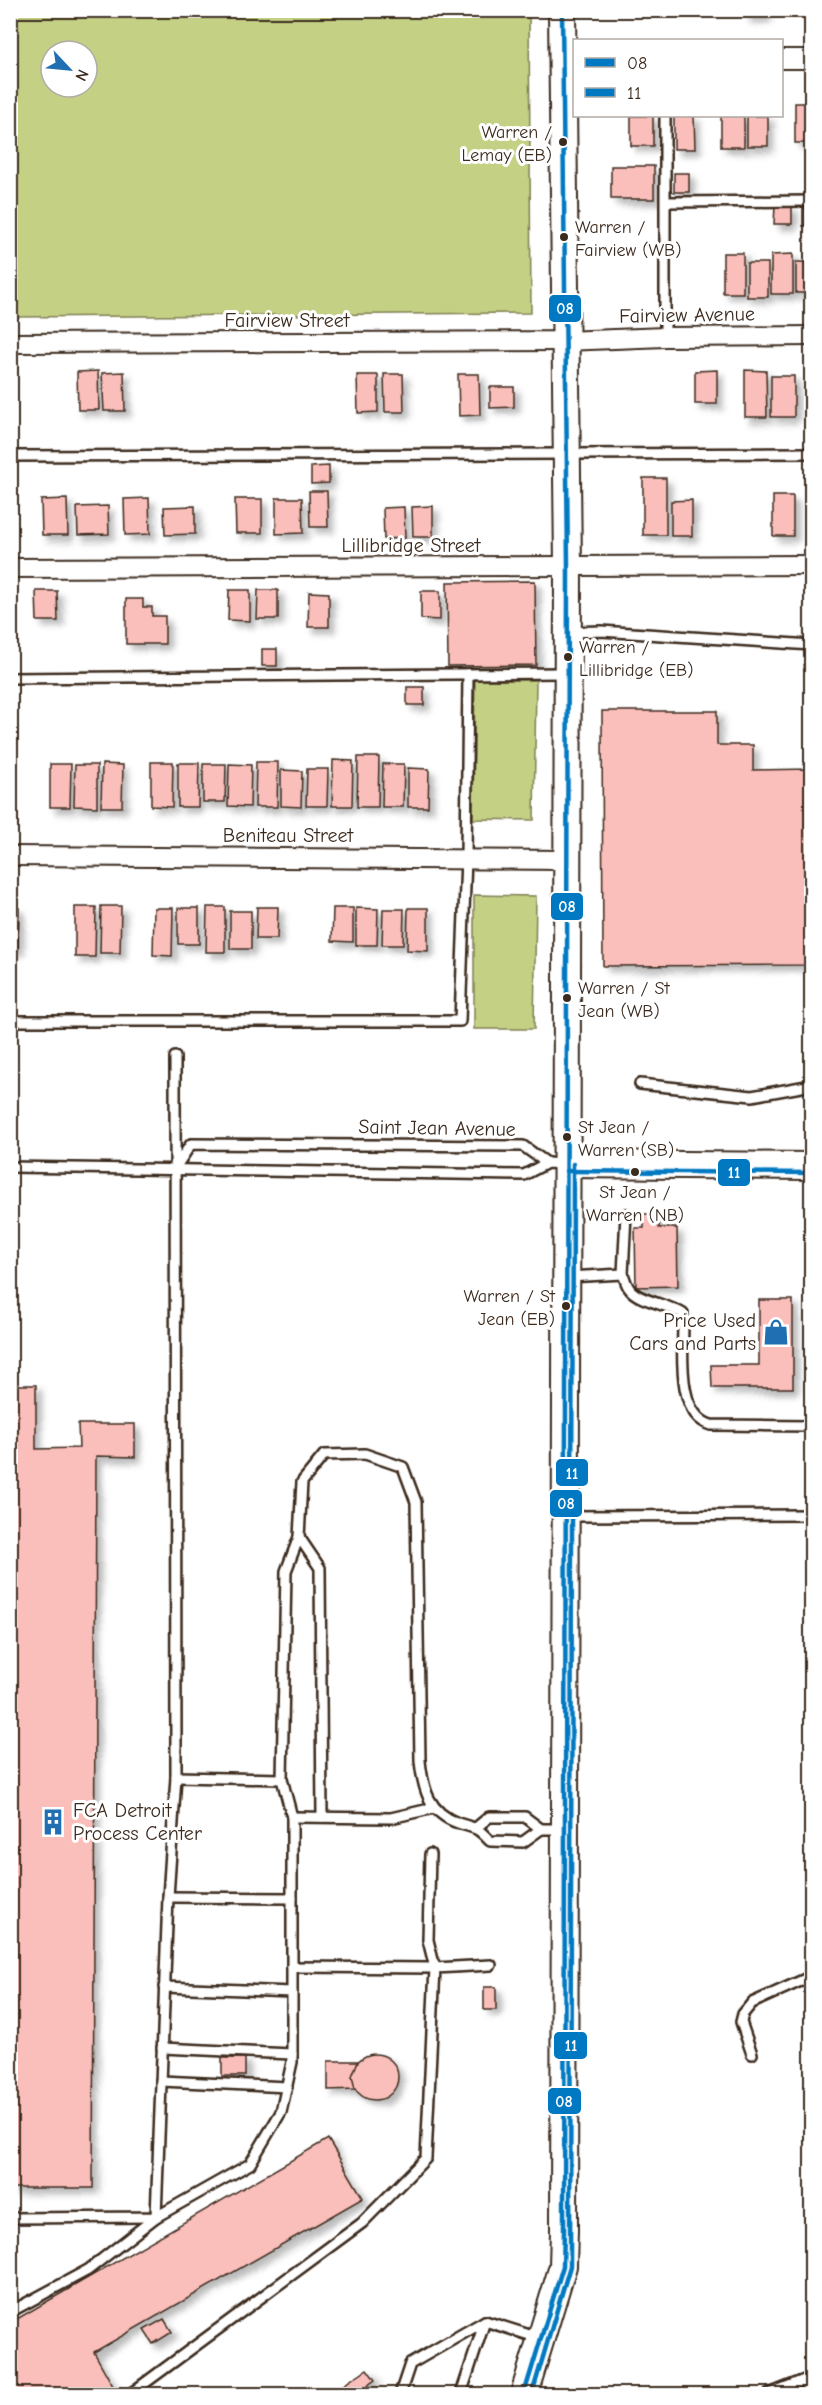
<svg xmlns="http://www.w3.org/2000/svg" width="822" height="2405" viewBox="0 0 822 2405" font-family="'Comic Neue',sans-serif">
<style>
.green{fill:#c4d185;stroke:#807e52;stroke-width:1.5;fill-rule:evenodd}
.building{fill:#fbbfbb;stroke:#3b2a1e;stroke-width:1.5;filter:url(#shadow)}
.lines{fill:none;stroke-linecap:round;stroke-linejoin:round}
.lane-casing{stroke:#3b2a1e;stroke-width:14}
.street-casing{stroke:#3b2a1e;stroke-width:22}
.secondary-casing{stroke:#3b2a1e;stroke-width:30}
.lane{stroke:#fff;stroke-width:9}
.street{stroke:#fff;stroke-width:18}
.secondary{stroke:#fff;stroke-width:26}
.bus-1-casing{stroke:#fff;stroke-width:9}
.bus-2-casing{stroke:#fff;stroke-width:9}
.bus-1{stroke:#0079c2;stroke-width:4.5}
.bus-2{stroke:#0079c2;stroke-width:4.5}
.bus-dot{fill:#3b2a1e;stroke:#fff;stroke-width:2}
.labels{text-anchor:middle;dominant-baseline:central;stroke-width:6;stroke-linejoin:round;paint-order:stroke}
.bus-label{font-size:18px;fill:#3b2a1e;stroke:#fff;text-anchor:start}
.street-label{font-size:20px;fill:#3b2a1e;stroke:#fff}
.poi-label{font-size:20px;fill:#3b2a1e;stroke:#fff;text-anchor:end}
.line-badge{stroke:#fff;stroke-width:2}
.badge-label{font-size:16px;text-anchor:middle;font-weight:bold;fill:#fff}
</style>
<defs>
<filter id="shadow"><feDropShadow dx="5.5" dy="5.5" stdDeviation="3" flood-color="#0004"/></filter>
</defs>
<rect width="100%" height="100%" fill="#fff"/>
<filter id="ink" filterUnits="userSpaceOnUse"><feTurbulence type="fractalNoise" baseFrequency=".0167" numOctaves="2"/><feDisplacementMap in="SourceGraphic" scale="12" xChannelSelector="R" yChannelSelector="G"/><feConvolveMatrix kernelMatrix="1 2 1 2 8 2 1 2 1" color-interpolation-filters="sRGB"/></filter>
<g filter="url(#ink)">
<g class="green">
<path d="M10,11H529L531,313L11,317ZM51,51H87V87H51Z"/>
<polygon points="475,680 536,680 534,820 473,819"/>
<polygon points="474,895 536,896 534,1029 474,1029"/>
</g>
<g class="building">
<rect x="745" y="10" width="20" height="7"/>
<rect x="795" y="103" width="17" height="40"/>
<rect x="631" y="116" width="22" height="30"/>
<polygon points="674,116 694,116 695,149 674,149"/>
<rect x="721" y="116" width="23" height="31"/>
<rect x="747" y="116" width="21" height="30"/>
<rect x="611" y="166" width="43" height="33"/>
<rect x="674" y="173" width="15" height="19"/>
<polygon points="775,206 792,206 792,224 774,224"/>
<rect x="803" y="209" width="9" height="17"/>
<rect x="723" y="253" width="20" height="40"/>
<polygon points="793,254 793,294 771,294 771,255"/>
<rect x="796" y="262" width="16" height="31"/>
<rect x="747" y="263" width="21" height="34"/>
<polygon points="717,370 717,404 695,404 695,371"/>
<polygon points="745,370 766,371 767,417 745,417"/>
<polygon points="98,371 99,410 78,410 77,372"/>
<polygon points="124,372 125,411 104,411 102,373"/>
<polygon points="384,374 403,374 404,412 385,412"/>
<polygon points="458,374 479,374 480,415 459,416"/>
<polygon points="357,375 378,375 378,412 358,413"/>
<rect x="771" y="376" width="23" height="41"/>
<polygon points="490,387 514,387 514,407 490,408"/>
<polygon points="329,466 329,483 311,484 311,467"/>
<rect x="643" y="478" width="23" height="57"/>
<polygon points="309,491 327,491 328,527 310,527"/>
<rect x="773" y="496" width="20" height="40"/>
<polygon points="149,498 150,534 125,535 124,499"/>
<polygon points="276,498 302,498 303,533 276,534"/>
<polygon points="67,499 68,535 42,535 41,500"/>
<polygon points="235,499 262,499 262,533 236,533"/>
<polygon points="692,500 692,536 671,536 671,501"/>
<polygon points="108,506 109,534 78,535 77,507"/>
<polygon points="195,506 195,534 165,535 164,507"/>
<polygon points="433,506 433,537 413,537 412,507"/>
<polygon points="404,507 405,538 384,539 383,508"/>
<polygon points="535,581 536,665 448,666 447,582"/>
<polygon points="229,590 250,590 250,621 228,620"/>
<polygon points="258,590 278,590 278,619 257,619"/>
<polygon points="36,591 57,591 58,621 37,621"/>
<polygon points="421,591 440,591 440,620 421,619"/>
<polygon points="309,592 329,593 329,627 308,627"/>
<polygon points="126,599 143,599 143,607 152,607 152,616 165,616 165,644 126,644"/>
<rect x="262" y="649" width="15" height="17"/>
<rect x="407" y="687" width="17" height="18"/>
<polygon points="602,711 717,711 717,745 753,745 753,770 812,769 812,965 603,966"/>
<polygon points="358,757 379,757 378,807 357,807"/>
<polygon points="333,760 353,761 352,806 332,806"/>
<polygon points="151,762 173,762 172,807 151,806"/>
<polygon points="256,762 278,762 277,807 255,807"/>
<polygon points="178,763 199,763 198,807 178,807"/>
<polygon points="50,764 71,764 70,807 50,807"/>
<polygon points="102,764 123,765 122,807 101,807"/>
<polygon points="203,764 226,764 225,802 203,802"/>
<polygon points="229,764 251,765 250,807 228,806"/>
<polygon points="383,764 404,764 403,807 382,807"/>
<polygon points="75,765 97,765 97,807 74,806"/>
<polygon points="408,768 429,769 428,807 408,807"/>
<polygon points="307,769 328,769 327,806 306,806"/>
<polygon points="281,770 302,771 301,807 281,806"/>
<polygon points="101,906 121,906 120,953 100,953"/>
<polygon points="10,907 19,908 18,950 10,950"/>
<polygon points="75,907 96,907 95,957 75,957"/>
<polygon points="207,907 225,907 225,952 206,952"/>
<polygon points="257,907 278,907 277,939 256,939"/>
<polygon points="154,908 173,908 172,956 153,955"/>
<rect x="178" y="908" width="21" height="36"/>
<polygon points="333,908 353,908 353,942 332,941"/>
<polygon points="356,908 378,909 377,945 356,945"/>
<polygon points="408,908 428,908 428,951 407,950"/>
<polygon points="383,909 404,909 403,945 382,945"/>
<rect x="230" y="911" width="21" height="38"/>
<polygon points="644,1214 659,1214 659,1228 677,1228 678,1286 636,1287 635,1228 644,1228"/>
<polygon points="759,1300 793,1300 793,1388 712,1388 711,1365 759,1365"/>
<polygon points="10,1385 36,1385 36,1449 79,1448 78,1424 135,1424 135,1457 96,1456 93,2188 10,2188"/>
<rect x="484" y="1987" width="12" height="23"/>
<circle cx="375" cy="2077" r="23"/>
<rect x="222" y="2058" width="23" height="18"/>
<polygon points="328,2061 358,2061 352,2076 355,2089 328,2090"/>
<polygon points="328,2139 363,2198 94,2352 114,2388 102,2394 10,2394 10,2323"/>
<polygon points="164,2319 172,2332 153,2344 144,2330"/>
<polygon points="367,2369 375,2380 368,2385 375,2394 330,2394"/>
</g>
<g class="lines">
<g class="lane-casing">
<g id="lane">
<polyline points="665,116 665,337"/>
<polyline points="666,202 812,201"/>
<polyline points="10,456 812,453"/>
<polyline points="569,632 601,631 812,645"/>
<polyline points="10,678 565,673"/>
<polyline points="10,1021 460,1021 466,858 468,674"/>
<polyline points="640,1084 752,1096 812,1085"/>
<polyline points="10,1167 524,1175 547,1163 563,1164"/>
<polyline points="175,1168 191,1144 523,1146 547,1163"/>
<path d="M623,1274C625,1279 626,1284 629,1288C637,1301 669,1304 683,1314C684,1345 674,1414 711,1425L810,1426"/>
<polyline points="568,1277 623,1274 626,1214"/>
<polyline points="568,1516 812,1515"/>
<polyline points="299,1537 320,1568 322,1817"/>
<polyline points="176,1777 282,1779"/>
<polyline points="292,1817 391,1818 434,1808"/>
<polyline points="477,1827 489,1817 525,1817 541,1829 563,1829"/>
<polyline points="168,1897 292,1898"/>
<polyline points="292,1967 435,1968 491,1965"/>
<polyline points="164,1987 292,1992"/>
<polyline points="162,2048 292,2054"/>
<polyline points="752,2054 741,2022 743,2014 752,2003 812,1976"/>
<polyline points="161,2081 287,2087"/>
<path d="M10,2218L156,2217L250,2164L281,2112L292,2062V1817L282,1779L286,1571L299,1537L302,1482L324,1455L365,1454L403,1467L416,1502L420,1761C423,1789 429,1813 458,1823C476,1829 476,1826 490,1841L523,1842L541,1829"/>
<polyline points="10,2312 88,2270 156,2217 168,1897 176,1777 175,1057"/>
<polyline points="130,2394 362,2223 426,2158 435,1968 428,1940 430,1854"/>
<polyline points="400,2394 410,2364 485,2321 539,2338"/>
<polyline points="461,2394 485,2321"/>
<polyline points="769,2394 812,2377"/>
</g>
</g>
<g class="street-casing">
<g id="street">
<polyline points="782,59 812,59"/>
<polyline points="10,343 564,341 665,337 812,336"/>
<polyline points="10,568 812,565"/>
<polyline points="10,856 566,860"/>
</g>
</g>
<g class="secondary-casing">
<g id="secondary">
<polyline points="566,1164 812,1166"/>
<polyline points="524,2394 563,2266 564,2231 568,567 562,10"/>
</g>
</g>
<use href="#lane" class="lane"/>
<use href="#street" class="street"/>
<use href="#secondary" class="secondary"/>
<g class="bus-1-casing">
<polyline id="bus-1" points="524,2394 563,2266 564,2231 568,567 562,10"/>
</g>
<g class="bus-2-casing">
<g id="bus-2">
<polyline points="566,1171 812,1173"/>
<polyline points="532,2394 570,2266 573,1164"/>
</g>
</g>
<use href="#bus-1" class="bus-1"/>
<use href="#bus-2" class="bus-2"/>
</g>
</g>
<defs>
<g id="shop-bare" transform="scale(2.07)"><path d="M-5-2.5h2.3a2.7 3.5 0 0 1 5.4 0H5L5.5 6h-11ZM-1.5-2.5h3a1.5 2.3 0 0 0-3 0Z" fill="#1f6fb2" stroke="#fff" stroke-width="2.5" paint-order="stroke"/></g>
<g id="building-bare" transform="scale(2.07)"><path d="M-4-6H4V6H1V3H-1V6H-4ZM-2.5-4.3h1.7v1.8h-1.7ZM.8-4.3h1.7v1.8H.8ZM-2.5-1h1.7V.8h-1.7ZM.8-1h1.7V.8H.8Z" fill="#1f6fb2" stroke="#fff" stroke-width="2.5" paint-order="stroke"/></g>
</defs>
<g fill-rule="evenodd">
<use href="#shop-bare" x="776" y="1332"/>
<use href="#building-bare" x="53" y="1822"/>
</g>
<g class="bus-dot">
<circle cx="563" cy="142" r="5"/>
<circle cx="564" cy="237" r="5"/>
<circle cx="568" cy="657" r="5"/>
<circle cx="567" cy="998" r="5"/>
<circle cx="567" cy="1137" r="5"/>
<circle cx="635" cy="1172" r="5"/>
<circle cx="566" cy="1306" r="5"/>
</g>
<g class="labels">
<g class="bus-label">
<text x="552" y="132" text-anchor="end">Warren /<tspan x="552" dy="23">Lemay (EB)</tspan></text>
<text x="575" y="227">Warren /<tspan x="575" dy="23">Fairview (WB)</tspan></text>
<text x="579" y="647">Warren /<tspan x="579" dy="23">Lillibridge (EB)</tspan></text>
<text x="578" y="988">Warren / St<tspan x="578" dy="23">Jean (WB)</tspan></text>
<text x="578" y="1127">St Jean /<tspan x="578" dy="23">Warren (SB)</tspan></text>
<text x="635" y="1192" text-anchor="middle">St Jean /<tspan x="635" dy="23">Warren (NB)</tspan></text>
<text x="555" y="1296" text-anchor="end">Warren / St<tspan x="555" dy="23">Jean (EB)</tspan></text>
</g>
<g class="street-label">
<text transform="translate(687 315) rotate(-1)">Fairview Avenue</text>
<text x="287" y="320">Fairview Street</text>
<text x="411" y="545">Lillibridge Street</text>
<text x="288" y="835">Beniteau Street</text>
<text transform="translate(437 1128) rotate(1)">Saint Jean Avenue</text>
</g>
<g class="poi-label">
<text x="756" y="1320">Price Used<tspan x="756" dy="23">Cars and Parts</tspan></text>
<text x="73" y="1810" text-anchor="start">FCA Detroit<tspan x="73" dy="23">Process Center</tspan></text>
</g>
</g>
<g class="line-badge">
<rect x="548" y="294" width="34" height="29" rx="6" fill="#0079c2"/>
<rect x="550" y="892" width="34" height="29" rx="6" fill="#0079c2"/>
<rect x="717" y="1158" width="34" height="29" rx="6" fill="#0079c2"/>
<rect x="555" y="1458" width="34" height="29" rx="6" fill="#0079c2"/>
<rect x="549" y="1489" width="34" height="29" rx="6" fill="#0079c2"/>
<rect x="553" y="2031" width="35" height="29" rx="6" fill="#0079c2"/>
<rect x="547" y="2087" width="35" height="28" rx="6" fill="#0079c2"/>
</g>
<g class="badge-label">
<text x="565" y="314">08</text>
<text x="567" y="912">08</text>
<text x="734" y="1178">11</text>
<text x="572" y="1479">11</text>
<text x="566" y="1509">08</text>
<text x="571" y="2051">11</text>
<text x="564" y="2107">08</text>
</g>
<rect width="822" height="2405" fill="none" stroke="#fff" stroke-width="36"/>
<rect x="18" y="18" width="786" height="2369" fill="none" stroke="#3b2a1e" stroke-width="2" filter="url(#ink)"/>
<rect x="573" y="39" width="210" height="78" fill="#ffffff" stroke="#b1aaa5" stroke-width="1.5"/>
<rect x="585" y="58" width="30" height="9" fill="#0079c2" stroke="#b1aaa5" stroke-width="1.5"/>
<text x="627" y="69" font-size="18" fill="#3b2a1e">08</text>
<rect x="585" y="88" width="30" height="9" fill="#0079c2" stroke="#b1aaa5" stroke-width="1.5"/>
<text x="627" y="99" font-size="18" fill="#3b2a1e">11</text>
<g transform="translate(69 69) rotate(116)"><circle r="28" fill="#ffffff" stroke="#b1aaa5" stroke-width="1.5"/>
<path d="M0-4.5L10 22L0 15L-10 22Z" fill="#1f6fb2"/>
<text y="-9" font-size="16" font-weight="bold" text-anchor="middle" fill="#3b2a1e">N</text>
</g>
</svg>
